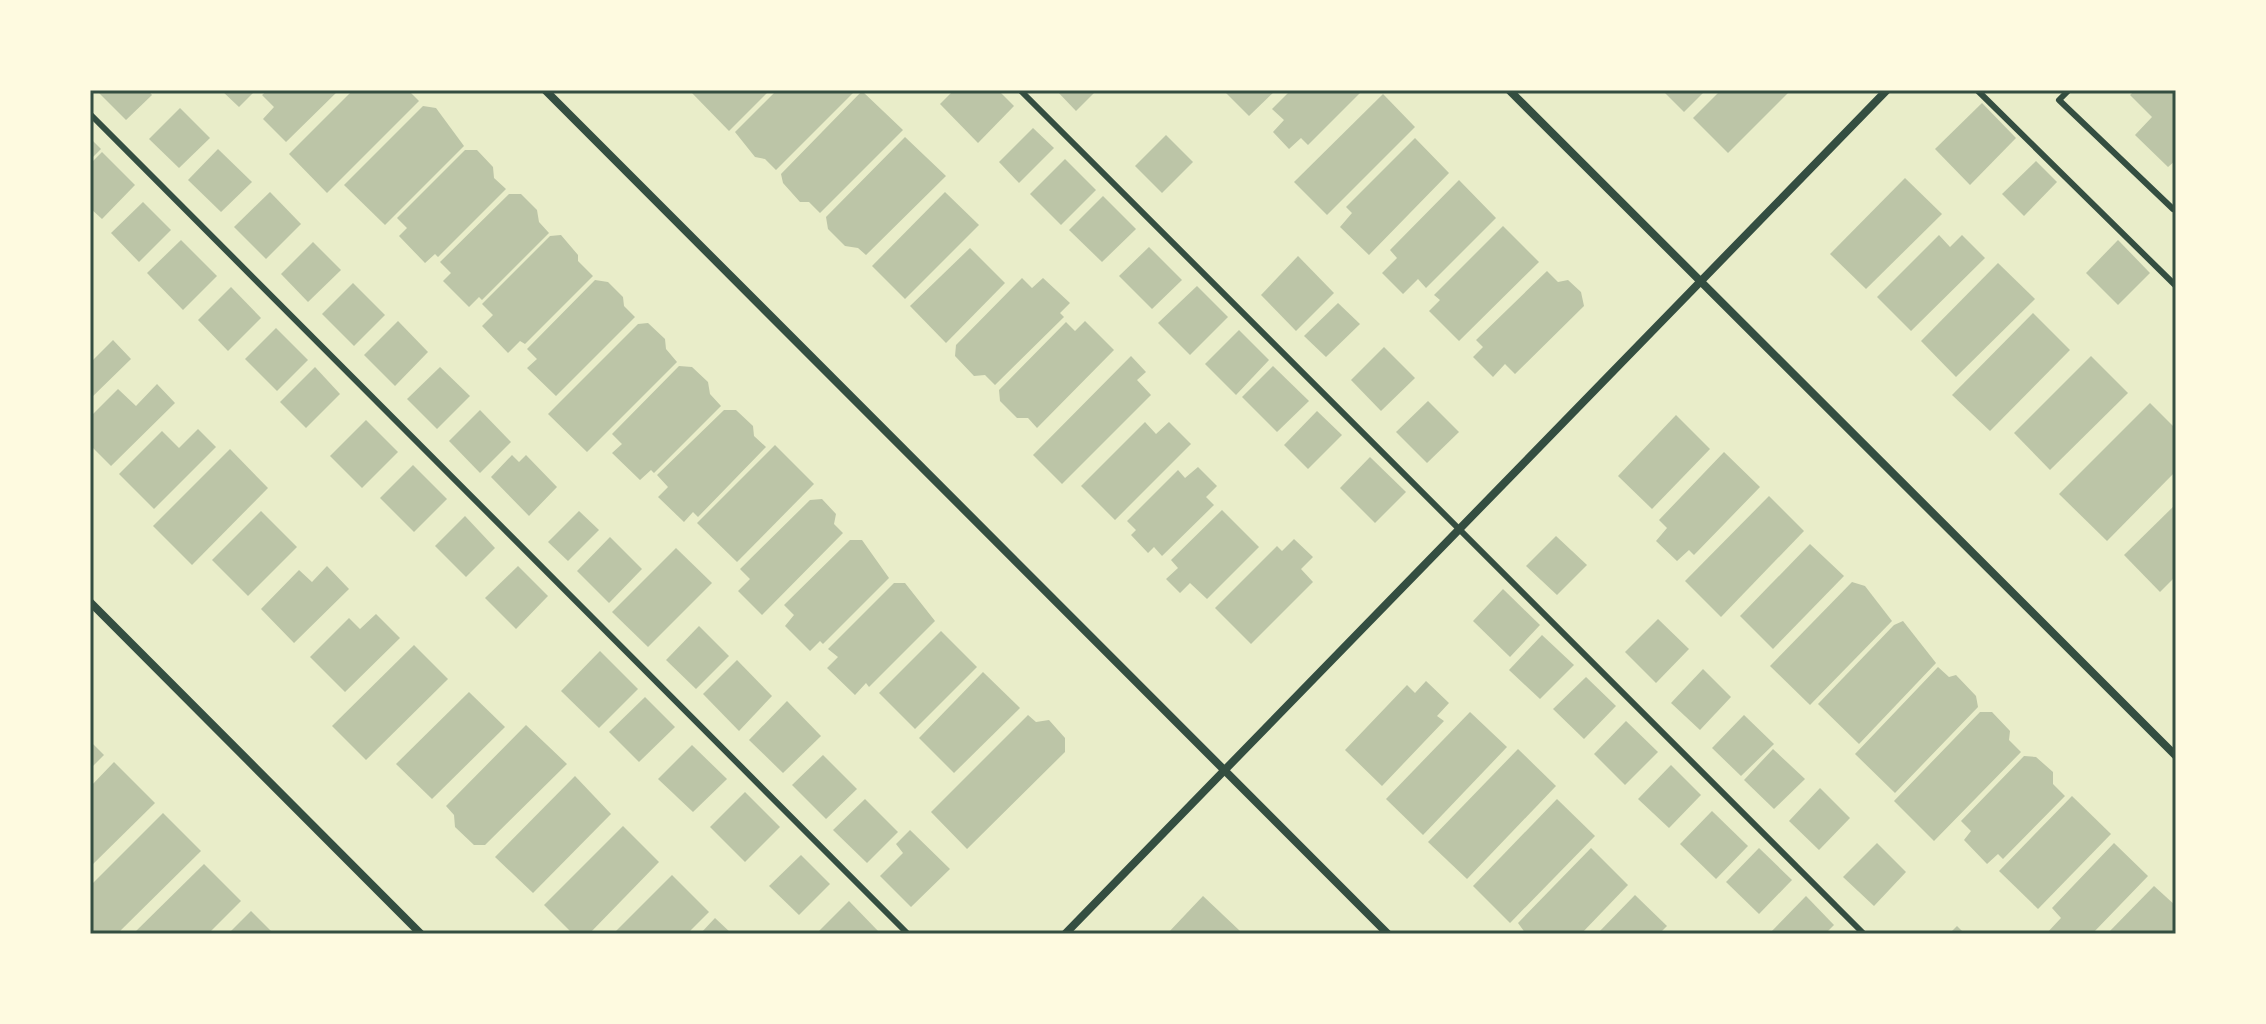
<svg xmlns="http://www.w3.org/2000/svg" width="2266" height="1024" viewBox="0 0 2266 1024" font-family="'Sofia Sans Condensed',sans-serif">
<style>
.building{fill:#bcc5a7}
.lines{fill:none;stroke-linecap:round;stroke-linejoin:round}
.service{stroke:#344e41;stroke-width:6}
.minor{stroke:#344e41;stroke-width:8}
.neatline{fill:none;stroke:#344e41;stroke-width:3}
</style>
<rect width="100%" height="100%" fill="#e9edc9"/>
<g class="building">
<polygon points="96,90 148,90 152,95 126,120"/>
<polygon points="221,90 256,90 239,107"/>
<polygon points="268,90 339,90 286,142 263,119 274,107 262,95"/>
<polygon points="353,90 408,90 419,101 327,193 289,154"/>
<polygon points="693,90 770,90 729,131 691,92"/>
<polygon points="777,90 856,90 776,170 765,159 755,157 735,132"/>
<polygon points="954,90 998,90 1014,106 978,143 940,104"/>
<polygon points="1056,90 1097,90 1076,111"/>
<polygon points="1223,90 1276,90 1249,116"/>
<polygon points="1291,90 1363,90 1308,145 1301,138 1289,149 1273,132 1284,120 1272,109"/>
<polygon points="1662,90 1706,90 1684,112"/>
<polygon points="1721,90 1791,90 1728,153 1693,118"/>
<polygon points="2135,90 2176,90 2176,160 2168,167 2135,135 2152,117 2130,95"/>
<polygon points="862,91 903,130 820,213 809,202 800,202 783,183 781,174"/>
<polygon points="1383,94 1415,127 1327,215 1294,182"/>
<polygon points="1982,103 2016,138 1970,185 1935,149"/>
<polygon points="423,106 436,108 464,146 385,225 344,185"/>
<polygon points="180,108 210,138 179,168 149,139"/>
<polygon points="1033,128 1054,148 1019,183 999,162"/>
<polygon points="1166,135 1193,162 1162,193 1135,166"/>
<polygon points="905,137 946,176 866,255 858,248 845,246 828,229 826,217"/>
<polygon points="90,138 101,149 90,160"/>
<polygon points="1415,138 1449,173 1369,255 1340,227 1352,213 1346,207"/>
<polygon points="218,149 252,182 221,212 188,180"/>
<polygon points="465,150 477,150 493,167 494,178 506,189 438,257 435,254 425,263 399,236 407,228 397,218"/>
<polygon points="102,152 135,185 102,219 90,208 90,164"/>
<polygon points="1065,159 1096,190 1061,225 1030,194"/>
<polygon points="2036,161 2057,182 2024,216 2002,194"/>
<polygon points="1905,178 1942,214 1866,289 1830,254"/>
<polygon points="1459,180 1496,218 1426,288 1418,279 1403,294 1382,273 1397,258 1390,250"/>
<polygon points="270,192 301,224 266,259 234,227"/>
<polygon points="945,192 979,225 905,299 872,266"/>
<polygon points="509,194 521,194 537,210 539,222 549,233 482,300 479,297 469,307 443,281 451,273 440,262"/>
<polygon points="1103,196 1136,229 1102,262 1069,230"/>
<polygon points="143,202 171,230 139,262 111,233"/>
<polygon points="1503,226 1539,262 1459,341 1429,311 1440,300 1434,295"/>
<polygon points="561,235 578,255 578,261 593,276 525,344 520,341 508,353 482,326 493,315 482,304 550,236"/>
<polygon points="1939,235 1950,247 1962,235 1985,258 1911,331 1877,297"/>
<polygon points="181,240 217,276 183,310 147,273"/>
<polygon points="2118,240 2150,273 2118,305 2086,273"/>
<polygon points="313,242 341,270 308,302 281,274"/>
<polygon points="1149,247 1182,280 1152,309 1119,276"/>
<polygon points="970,248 1005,283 946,343 910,306"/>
<polygon points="1298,256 1334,293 1296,331 1261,295"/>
<polygon points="1998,263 2035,299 1956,377 1921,341"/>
<polygon points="1547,271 1558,282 1568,280 1581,292 1584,306 1515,374 1505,364 1493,377 1473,357 1483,347 1476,340"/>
<polygon points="1022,278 1032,288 1043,278 1070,303 1060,313 1064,317 995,385 985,375 974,376 955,356 956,345"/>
<polygon points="595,280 608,282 623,297 624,306 635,317 556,396 527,368 537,359 527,349"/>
<polygon points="353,283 385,315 354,346 322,314"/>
<polygon points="1197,286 1228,317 1190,355 1158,323"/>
<polygon points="231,287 261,318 228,351 198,320"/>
<polygon points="1338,303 1360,324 1326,357 1304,336"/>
<polygon points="2033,313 2070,350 1990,431 1952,395"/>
<polygon points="398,321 428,352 395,386 364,355"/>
<polygon points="1085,321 1114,350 1037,428 1028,418 1017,418 1000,401 999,390 1066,322 1075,331"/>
<polygon points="648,323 665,339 666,349 677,362 587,452 548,414 638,324"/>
<polygon points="276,328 308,360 277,391 245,359"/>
<polygon points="1239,330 1269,360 1236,395 1205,364"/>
<polygon points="113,340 131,359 90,399 90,359 92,361"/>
<polygon points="1384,347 1415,378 1381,411 1351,380"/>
<polygon points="1131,356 1146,372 1137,380 1151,395 1062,484 1033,455"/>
<polygon points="2091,356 2128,393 2050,470 2014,433"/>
<polygon points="679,366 692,367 708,382 710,394 721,406 654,473 651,470 640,480 612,453 622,444 612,434"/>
<polygon points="1273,366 1309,401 1277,432 1242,397"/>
<polygon points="315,367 340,394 306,428 280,402"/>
<polygon points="440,367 470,396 437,429 407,399"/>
<polygon points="157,384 175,403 111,466 90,445 90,417 118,389 136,406"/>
<polygon points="1428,401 1459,432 1427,463 1396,432"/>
<polygon points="2150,403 2176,429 2176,471 2107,541 2059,494"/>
<polygon points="480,410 511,442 480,473 449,441"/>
<polygon points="724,410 736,410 753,426 754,436 766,447 698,517 693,512 684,522 658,497 668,487 657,475"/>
<polygon points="1317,411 1342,435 1308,469 1284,445"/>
<polygon points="1676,415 1710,449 1652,509 1618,476"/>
<polygon points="366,420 398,452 362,488 330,456"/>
<polygon points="1145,422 1156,434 1169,422 1191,444 1115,520 1081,486"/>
<polygon points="198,429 216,447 154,509 119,474 162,431 179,448"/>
<polygon points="775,445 814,484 737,562 697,523"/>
<polygon points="230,449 268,488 192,565 153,526"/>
<polygon points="1724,452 1760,487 1694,555 1689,550 1677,561 1656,541 1667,528 1659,520"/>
<polygon points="512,455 519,462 526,455 557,487 529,516 491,477"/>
<polygon points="1370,457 1406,492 1375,523 1340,488"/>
<polygon points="413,465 447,499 414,532 380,498"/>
<polygon points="1198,467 1217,486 1206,497 1214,505 1162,556 1154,547 1148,553 1131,535 1136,530 1127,521 1178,470 1185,478"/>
<polygon points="1769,496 1804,531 1721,617 1685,581"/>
<polygon points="822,499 836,514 834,524 843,533 762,615 738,591 750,579 740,569 810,500"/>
<polygon points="2176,504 2176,576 2160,592 2124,555"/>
<polygon points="1222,510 1259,547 1207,599 1190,583 1180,593 1166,579 1178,568 1171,560"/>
<polygon points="261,511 297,547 248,596 212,560"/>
<polygon points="579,511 599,530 568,561 548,542"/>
<polygon points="465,516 495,548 466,577 435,546"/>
<polygon points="1556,536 1587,565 1557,595 1526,566"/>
<polygon points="610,537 642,569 609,603 577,571"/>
<polygon points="1294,539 1313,557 1301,569 1313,582 1251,644 1215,608 1277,546 1282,551"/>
<polygon points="850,540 862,540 889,578 823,644 820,641 810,651 785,626 794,615 784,605"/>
<polygon points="1810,544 1844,576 1773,649 1740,616"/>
<polygon points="676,548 712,583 648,647 612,612"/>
<polygon points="327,566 349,589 294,643 261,609 299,570 312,582"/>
<polygon points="518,566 548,596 516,629 485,598"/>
<polygon points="1852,582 1865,586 1892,621 1810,705 1770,666"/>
<polygon points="894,583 905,583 935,621 869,687 866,683 855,695 827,668 838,657 828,649"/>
<polygon points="1503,589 1540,625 1510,657 1473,621"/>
<polygon points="376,614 400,638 345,692 310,657 349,618 360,629"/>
<polygon points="1658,619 1689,649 1656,683 1625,652"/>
<polygon points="1903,621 1936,663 1859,744 1818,704 1894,625"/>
<polygon points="699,626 729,656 696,689 666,660"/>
<polygon points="941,631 977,667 915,729 879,693"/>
<polygon points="1542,635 1574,665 1540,699 1509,670"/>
<polygon points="414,645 448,679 366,760 332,726"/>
<polygon points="600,651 638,689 599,728 561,691"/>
<polygon points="737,660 772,696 739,731 703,694"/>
<polygon points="1938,667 1949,677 1956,675 1976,696 1978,707 1895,793 1855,754"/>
<polygon points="1703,669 1731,697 1700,730 1671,703"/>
<polygon points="983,672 1020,708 954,773 919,738"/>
<polygon points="1586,677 1616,706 1584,739 1553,709"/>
<polygon points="1426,681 1449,703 1437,716 1444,721 1382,786 1345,750 1407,685 1415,693"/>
<polygon points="469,692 505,727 432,799 396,764"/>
<polygon points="645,697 675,727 639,762 609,732"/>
<polygon points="787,701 821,736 783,773 749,740"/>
<polygon points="1470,712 1507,747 1423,835 1386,799"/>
<polygon points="1980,712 1992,712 2010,731 2009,740 2021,752 1934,841 1894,801"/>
<polygon points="1028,715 1036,722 1049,720 1065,738 1065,752 967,849 931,812"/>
<polygon points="1744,715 1774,744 1741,776 1712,748"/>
<polygon points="1626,721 1658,752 1625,785 1594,754"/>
<polygon points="526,725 567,764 485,845 474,845 455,827 454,815 446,806"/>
<polygon points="90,741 104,755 90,769"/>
<polygon points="692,745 727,779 693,812 658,779"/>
<polygon points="1518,749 1556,786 1467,879 1428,842"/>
<polygon points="1773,749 1805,779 1774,809 1744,780"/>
<polygon points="823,755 857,789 826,819 792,785"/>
<polygon points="2024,756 2036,757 2053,772 2053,784 2065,796 2003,859 1998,854 1987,864 1964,840 1971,831 1961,821"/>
<polygon points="114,762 155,803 90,867 90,787"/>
<polygon points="1671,765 1701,795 1669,828 1638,799"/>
<polygon points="575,776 611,814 533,893 495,857"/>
<polygon points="1820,788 1850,818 1819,850 1789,821"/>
<polygon points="745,792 780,827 745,862 710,827"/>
<polygon points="2072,796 2111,834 2038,909 1999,871"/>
<polygon points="865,799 898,832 867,863 833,830"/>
<polygon points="1557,799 1595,836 1510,923 1473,886"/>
<polygon points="1712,811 1748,846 1716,879 1680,844"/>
<polygon points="163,813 201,851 117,934 90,934 90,886"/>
<polygon points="623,826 659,862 589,934 573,934 544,905"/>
<polygon points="910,830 950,869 911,907 880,876 903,853 896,844"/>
<polygon points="1877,843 1906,872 1874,906 1843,877"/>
<polygon points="2114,843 2148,876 2092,934 2046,934 2061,918 2052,908"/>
<polygon points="1591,848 1628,885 1581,934 1526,934 1518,923"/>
<polygon points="1759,848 1792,880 1759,914 1726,882"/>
<polygon points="801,855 830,884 799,915 769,886"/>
<polygon points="204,864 241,901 208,934 133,934"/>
<polygon points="672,875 709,912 687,934 613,934"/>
<polygon points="2154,886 2176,906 2176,934 2107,934"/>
<polygon points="1635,895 1667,926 1659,934 1597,934"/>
<polygon points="1203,896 1240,931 1237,934 1167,934"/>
<polygon points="1806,896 1834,925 1825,934 1769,934"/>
<polygon points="849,901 879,932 816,934"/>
<polygon points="251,911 274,934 228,934"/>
<polygon points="715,918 732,934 700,934"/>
<polygon points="1957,926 1965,934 1949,934"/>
</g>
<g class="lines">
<g class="service">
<polyline points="1020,90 1864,934"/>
<polyline points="1977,90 2176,286"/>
<polyline points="2069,90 2059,100 2173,209 2176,206"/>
<polyline points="90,114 908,934"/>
</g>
<g class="minor">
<polyline points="545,90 1388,934"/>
<polyline points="1509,90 2176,756"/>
<polyline points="90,602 421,934"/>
<polyline points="1065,934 1887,90"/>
</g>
</g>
<rect width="2266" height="1024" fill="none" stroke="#fefae0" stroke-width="184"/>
<rect x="92" y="92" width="2082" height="840" class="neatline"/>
</svg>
